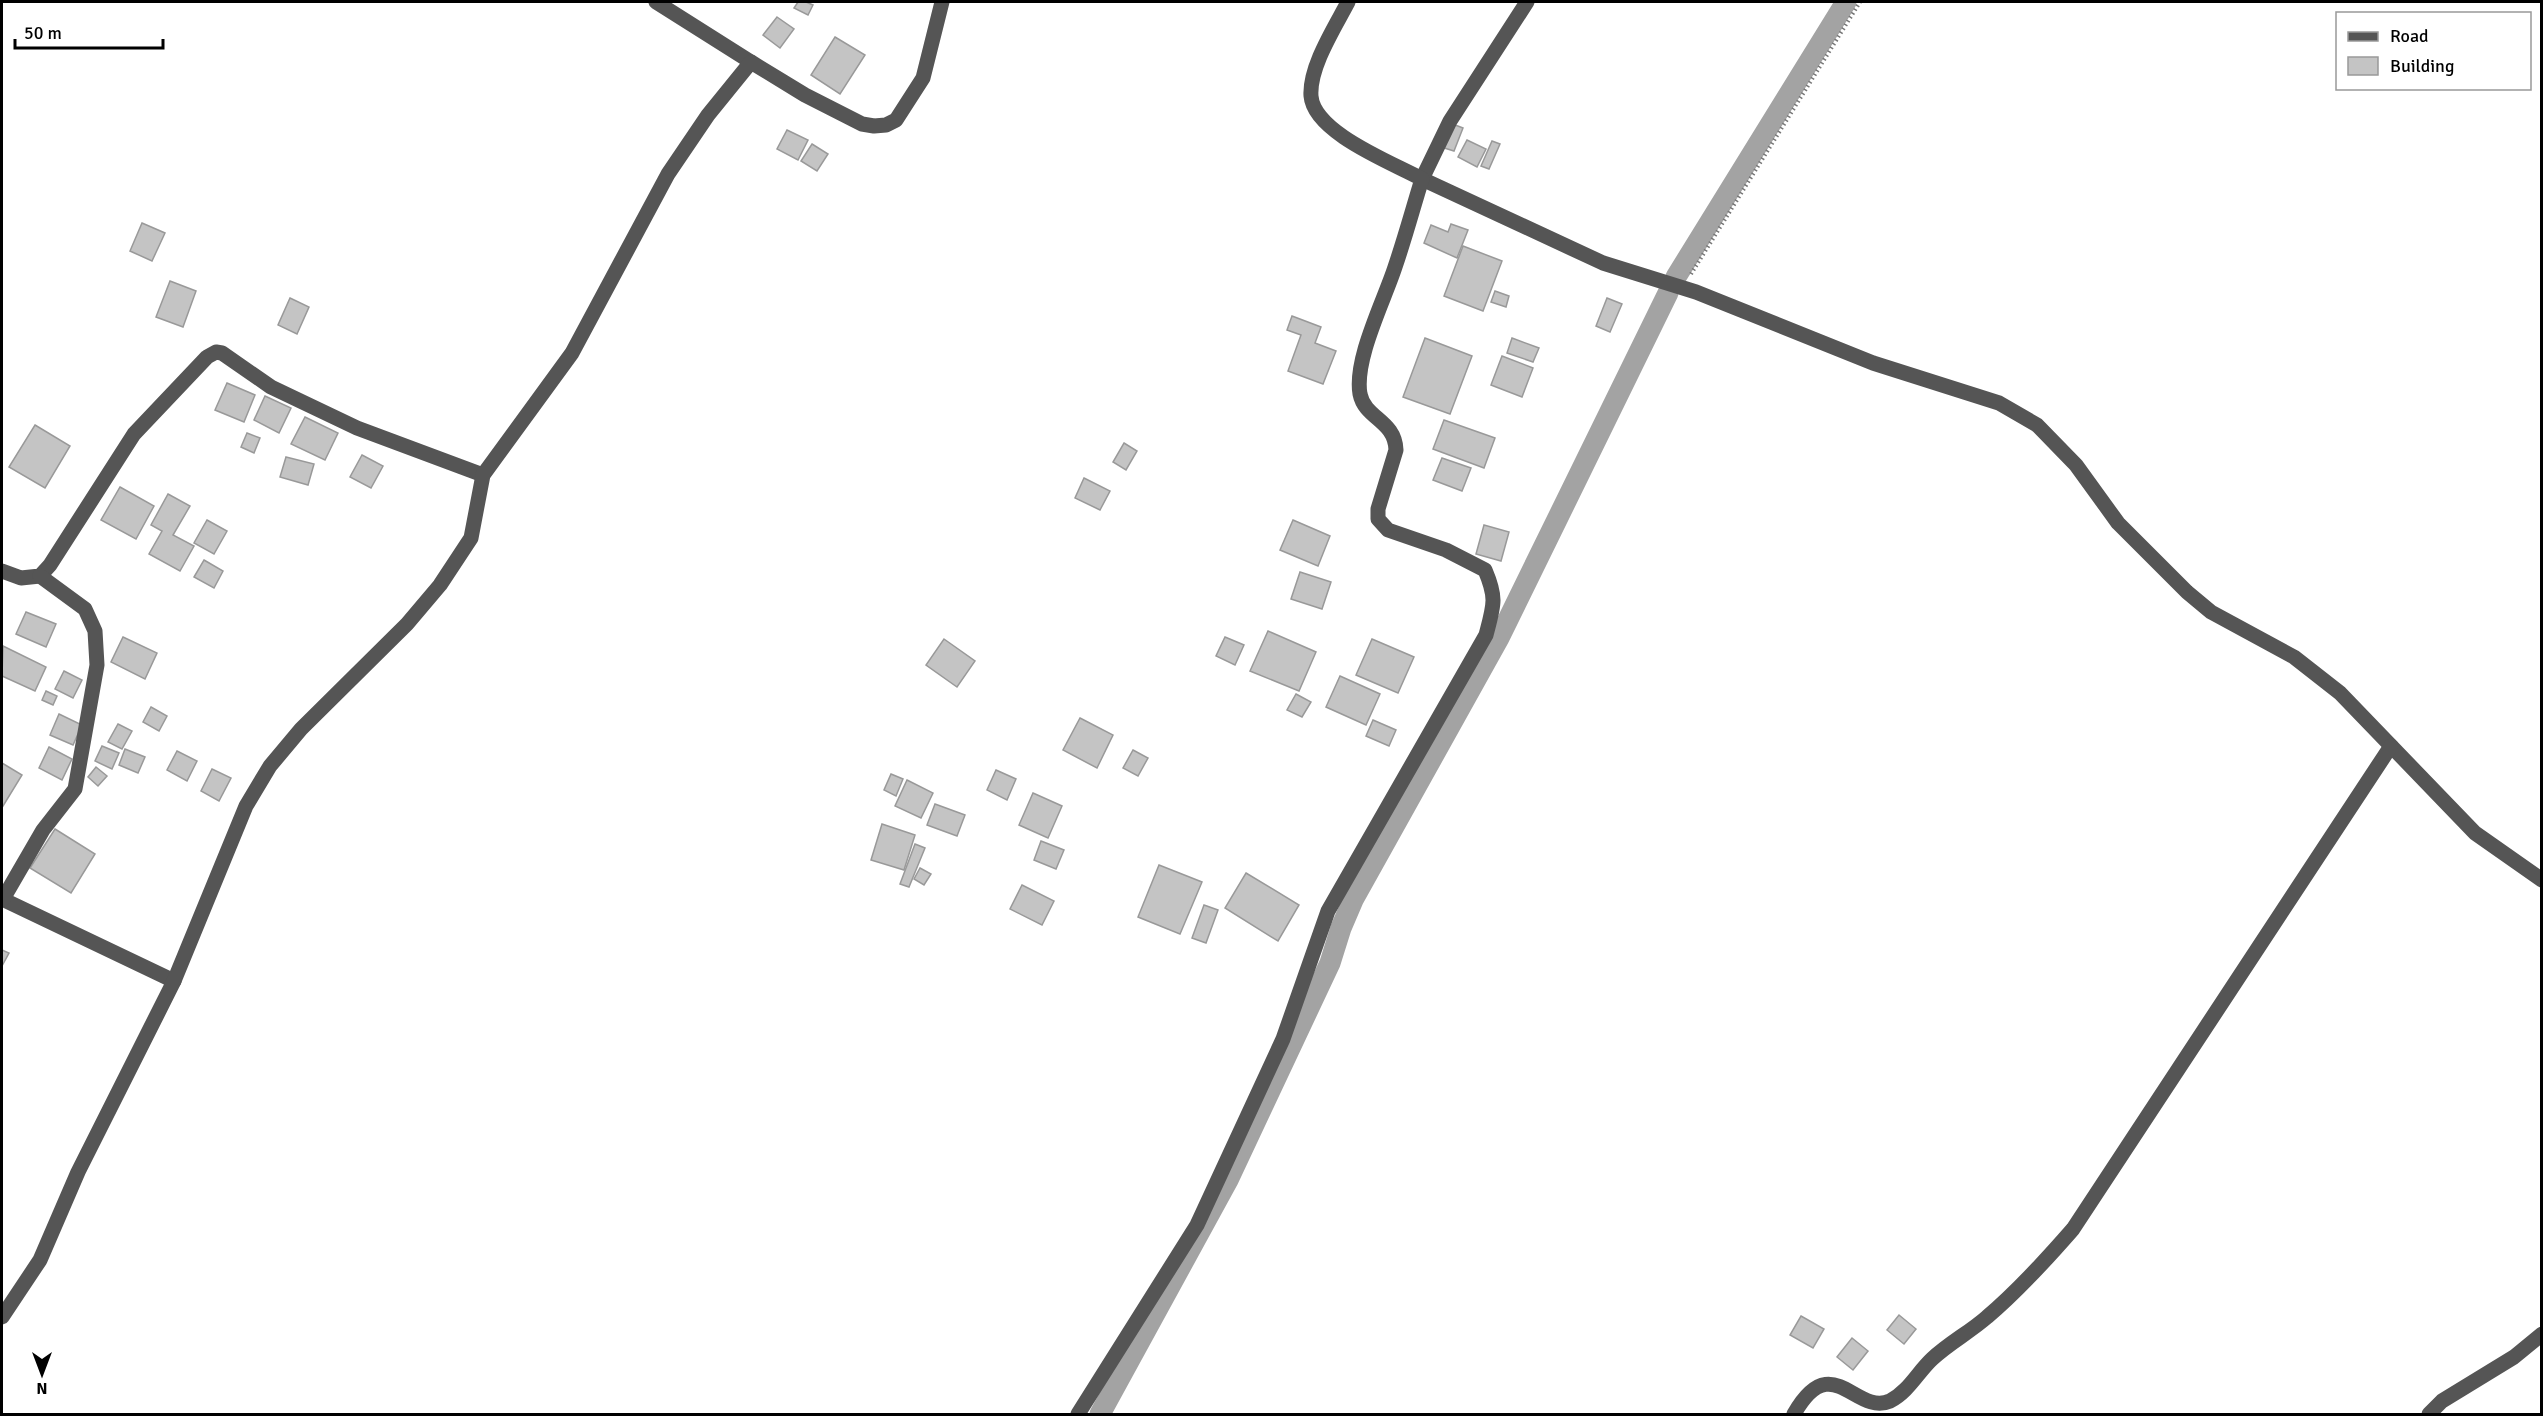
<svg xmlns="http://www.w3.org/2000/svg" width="2543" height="1416" viewBox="0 0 2543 1416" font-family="Signika,sans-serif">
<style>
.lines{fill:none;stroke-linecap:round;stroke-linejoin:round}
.canal{stroke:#a3a3a3;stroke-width:21}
.building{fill:#c4c4c4;stroke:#999;stroke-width:1.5}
.path{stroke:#777;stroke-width:4;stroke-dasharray:1.5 3;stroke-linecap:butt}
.minor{stroke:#555;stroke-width:15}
</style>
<rect width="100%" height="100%" fill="#fff"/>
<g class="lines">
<g class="canal">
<polyline points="1676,277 1846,2"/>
<polyline points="1100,1414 1228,1180 1330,963 1341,928 1353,900 1499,638 1668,293"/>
</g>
</g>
<g class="building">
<polygon points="798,2 806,2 813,5 808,15 794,8"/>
<polygon points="777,17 794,29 780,48 763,35"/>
<polygon points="835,37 865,55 840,94 811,75"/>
<polygon points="1450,123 1463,128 1454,151 1441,147"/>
<polygon points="787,130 808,140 798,160 777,149"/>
<polygon points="1467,140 1486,149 1477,167 1458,157"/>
<polygon points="1492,141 1500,144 1489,169 1481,166"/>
<polygon points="812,144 828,154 817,171 801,161"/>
<polygon points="142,223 165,233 152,261 130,251"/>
<polygon points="1451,224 1468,230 1457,258 1424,243 1431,225 1448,232"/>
<polygon points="1463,246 1502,261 1483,311 1444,296"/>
<polygon points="170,281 196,291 183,327 156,317"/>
<polygon points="1495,291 1509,296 1506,307 1491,302"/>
<polygon points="290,298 309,307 297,334 278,325"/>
<polygon points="1607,298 1622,304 1610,332 1596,326"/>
<polygon points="1292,316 1321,327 1315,343 1336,351 1323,384 1288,371 1301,335 1287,330"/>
<polygon points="1425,338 1472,356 1450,414 1403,397"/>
<polygon points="1512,338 1539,348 1533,362 1507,353"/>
<polygon points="1502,356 1533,368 1522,397 1491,385"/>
<polygon points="227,383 255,395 244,422 215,410"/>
<polygon points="265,396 291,408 279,433 254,420"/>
<polygon points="305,417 338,433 325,460 291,444"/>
<polygon points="1444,420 1495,438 1484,468 1433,449"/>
<polygon points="35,425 70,446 45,488 9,467"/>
<polygon points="247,433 260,438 254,453 241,447"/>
<polygon points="1124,443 1137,451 1126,470 1113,462"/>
<polygon points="362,455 383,466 371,488 350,477"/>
<polygon points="286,457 314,464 308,485 280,477"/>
<polygon points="1442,458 1471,468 1462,491 1433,480"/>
<polygon points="1084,478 1110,491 1100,510 1075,498"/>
<polygon points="120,487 154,506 136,539 101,520"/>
<polygon points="168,494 190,506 173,535 194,546 180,571 149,554 162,531 151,525"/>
<polygon points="207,520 227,531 214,554 194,543"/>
<polygon points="1293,520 1330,536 1318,566 1280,550"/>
<polygon points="1484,525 1509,532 1501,561 1476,554"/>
<polygon points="204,560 223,571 214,588 194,577"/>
<polygon points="1300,572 1331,582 1322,609 1291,599"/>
<polygon points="26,612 56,624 46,647 16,634"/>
<polygon points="1268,631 1316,652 1299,691 1250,671"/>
<polygon points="123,637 157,653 145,679 111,662"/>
<polygon points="1225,637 1244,645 1235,665 1216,656"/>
<polygon points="944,639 975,661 957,687 926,665"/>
<polygon points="1372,639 1414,657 1398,693 1356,675"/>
<polygon points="3,646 46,667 35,691 2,676"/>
<polygon points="64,671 82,680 73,698 55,689"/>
<polygon points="1340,676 1380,694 1366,725 1326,707"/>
<polygon points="46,691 57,696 53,705 42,700"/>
<polygon points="1296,694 1311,702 1302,717 1287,710"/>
<polygon points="151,707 167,716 159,731 143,722"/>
<polygon points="59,714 82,725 73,745 50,735"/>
<polygon points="1080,718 1113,735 1097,768 1063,750"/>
<polygon points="1373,720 1396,730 1389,746 1366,736"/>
<polygon points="118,724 132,731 122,749 108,742"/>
<polygon points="102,746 119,753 112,769 95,761"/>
<polygon points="49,747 72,759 62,780 39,768"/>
<polygon points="125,749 145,757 138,773 119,765"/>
<polygon points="1133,750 1148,758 1138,776 1123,768"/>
<polygon points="177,751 197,761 187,781 167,770"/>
<polygon points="2,763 22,775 3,806 2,805"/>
<polygon points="96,767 107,776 98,786 88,777"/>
<polygon points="212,769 231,778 219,801 201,791"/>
<polygon points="996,770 1016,779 1007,800 987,790"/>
<polygon points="891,774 903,779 896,796 884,790"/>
<polygon points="907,780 933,793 921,818 895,806"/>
<polygon points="1033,793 1062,806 1048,838 1019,825"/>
<polygon points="935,804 965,815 957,836 927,825"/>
<polygon points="882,824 915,835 904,870 871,860"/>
<polygon points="55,829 95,854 71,893 30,868"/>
<polygon points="1041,841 1064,850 1056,869 1034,860"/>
<polygon points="915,844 925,848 909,887 900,884"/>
<polygon points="1159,865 1202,882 1180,934 1138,917"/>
<polygon points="920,868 931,874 924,885 914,879"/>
<polygon points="1246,873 1299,905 1278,941 1225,908"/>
<polygon points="1022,885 1054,901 1042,925 1010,909"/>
<polygon points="1204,905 1218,910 1206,943 1192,938"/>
<polygon points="2,950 9,953 2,966"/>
<polygon points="1899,1315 1916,1329 1904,1344 1887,1330"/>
<polygon points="1801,1316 1824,1329 1813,1348 1790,1335"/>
<polygon points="1852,1338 1868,1351 1853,1370 1837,1357"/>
</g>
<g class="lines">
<polyline class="path" points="1691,274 1860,2"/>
<g class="minor">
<polyline points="656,2 751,62"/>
<polyline points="1527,2 1450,121 1422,179 1603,263 1696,292 1873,363 1999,403 2037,425 2076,465 2118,523 2187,592 2211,612 2294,657 2340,693 2475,833 2542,880"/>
<polyline points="2,571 21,578 40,576 50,565 134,434 207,357 216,352 222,353 271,387 357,428 483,475"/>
<polyline points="2,899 174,981"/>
<polyline points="3,899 43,830 75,789 97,665 95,631 85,609 40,576"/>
<polyline points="2,1317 40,1260 78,1172 174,981 246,806 270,766 301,729 407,624 440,585 471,538 483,475 572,353 668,174 708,115 751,62 805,95 862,124 874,126 886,125 896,120 923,78 942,2"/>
<path d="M1078,1414L1197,1225L1283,1039L1328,911L1486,635C1494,605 1497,598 1485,570L1446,550L1388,530L1378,519V509L1396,450C1395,420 1365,419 1360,394C1354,359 1384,301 1395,267C1405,238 1413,208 1422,179C1393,163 1314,133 1311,96C1309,67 1335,27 1348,2"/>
<path d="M1794,1414C1832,1347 1855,1416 1890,1401C1908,1392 1918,1372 1932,1359C1949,1343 1970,1332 1987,1317C2019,1290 2046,1260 2073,1229L2391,746"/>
<polyline points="2429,1414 2442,1401 2514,1357 2542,1334"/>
</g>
</g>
<rect width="2543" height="1416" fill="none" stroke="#000000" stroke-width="6"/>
<rect x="2336" y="12" width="195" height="78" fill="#ffffff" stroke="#999999" stroke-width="1.5"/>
<rect x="2348" y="32" width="30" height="9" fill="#555555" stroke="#999999" stroke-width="1.5"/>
<text x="2390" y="42" font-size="18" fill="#000000">Road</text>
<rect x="2348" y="57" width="30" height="18" fill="#c4c4c4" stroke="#999999" stroke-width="1.5"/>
<text x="2390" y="72" font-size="18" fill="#000000">Building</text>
<g transform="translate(42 1374) rotate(180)" stroke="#ffffff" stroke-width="4.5" paint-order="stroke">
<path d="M0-4.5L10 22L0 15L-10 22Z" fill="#000000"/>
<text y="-9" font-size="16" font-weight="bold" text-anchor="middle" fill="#000000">N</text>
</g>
<path d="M15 39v9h148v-9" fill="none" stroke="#000000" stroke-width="3"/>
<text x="24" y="39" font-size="18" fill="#000000" stroke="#ffffff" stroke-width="4.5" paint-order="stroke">50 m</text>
</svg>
